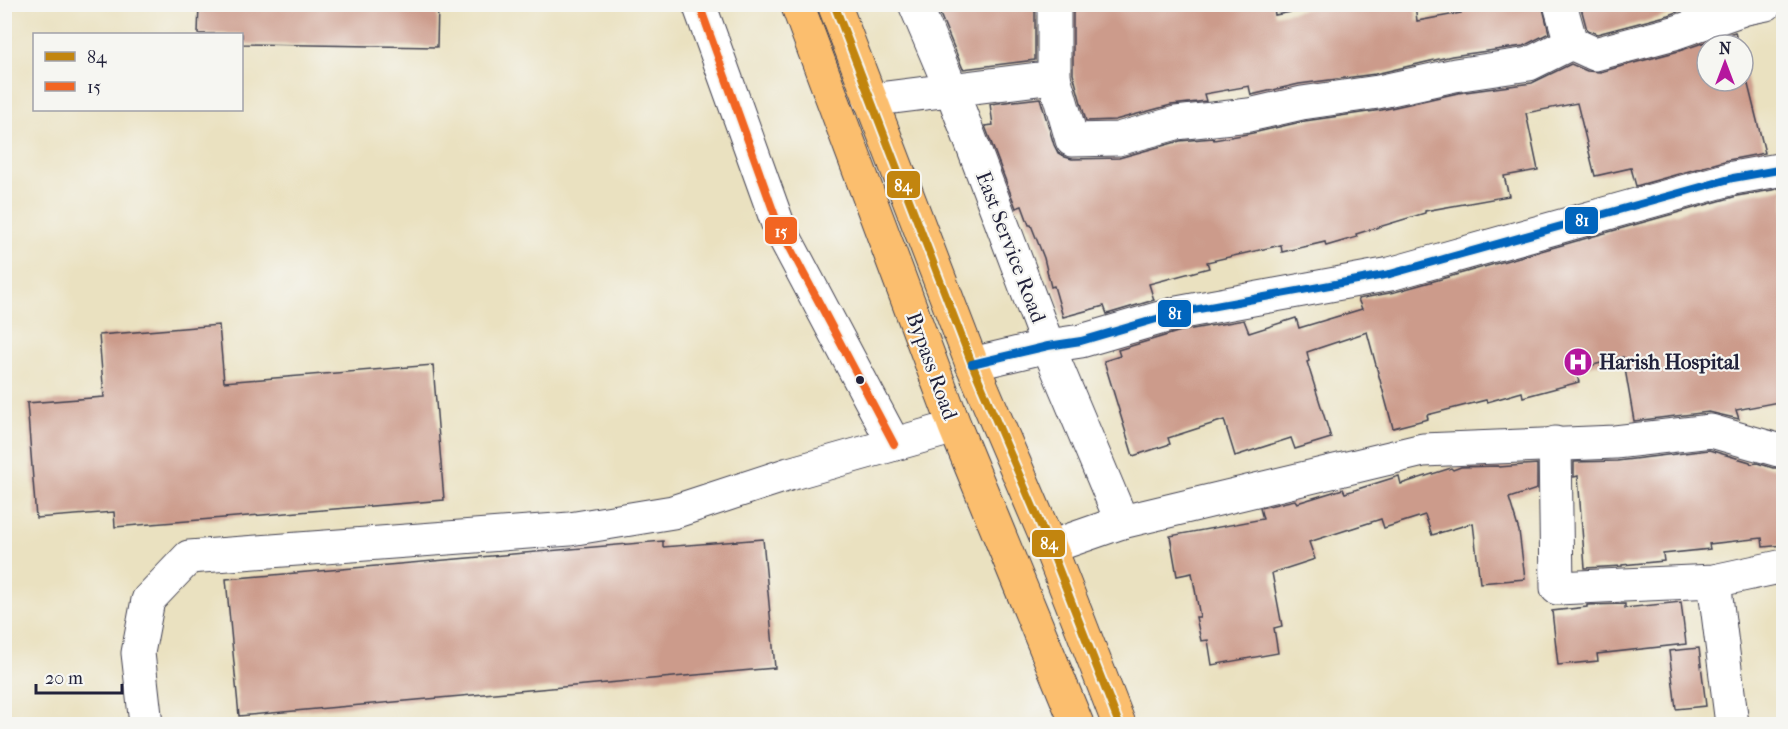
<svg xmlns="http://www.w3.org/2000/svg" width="1788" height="729" viewBox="0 0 1788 729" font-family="'IM FELL French Canon',serif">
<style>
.building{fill:#cc9b8b}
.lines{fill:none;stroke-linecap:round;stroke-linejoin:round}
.minor-casing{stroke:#403f4f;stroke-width:35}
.major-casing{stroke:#403f4f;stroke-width:35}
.minor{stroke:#fff;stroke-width:33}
.major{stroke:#fbbe6e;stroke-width:33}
.bus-1-casing{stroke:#f6f6f2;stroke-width:12}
.bus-2-casing{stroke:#f6f6f2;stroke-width:12}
.bus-3-casing{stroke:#f6f6f2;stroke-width:12}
.bus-1{stroke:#c2850f;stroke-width:8}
.bus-2{stroke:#f26522;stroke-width:8}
.bus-3{stroke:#0065bd;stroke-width:8}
.bus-dot{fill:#22223b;stroke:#f6f6f2;stroke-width:2}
.labels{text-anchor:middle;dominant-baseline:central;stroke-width:4.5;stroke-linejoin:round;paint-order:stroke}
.street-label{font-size:21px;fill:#22223b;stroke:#f6f6f2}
.poi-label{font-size:21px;font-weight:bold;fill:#22223b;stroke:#f6f6f2;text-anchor:start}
.line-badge{stroke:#f6f6f2;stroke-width:2}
.badge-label{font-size:16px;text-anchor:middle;font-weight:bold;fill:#fff}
</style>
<rect width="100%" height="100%" fill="#f6f6f2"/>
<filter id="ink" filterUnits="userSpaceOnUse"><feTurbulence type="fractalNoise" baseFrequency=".0167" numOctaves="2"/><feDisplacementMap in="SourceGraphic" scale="12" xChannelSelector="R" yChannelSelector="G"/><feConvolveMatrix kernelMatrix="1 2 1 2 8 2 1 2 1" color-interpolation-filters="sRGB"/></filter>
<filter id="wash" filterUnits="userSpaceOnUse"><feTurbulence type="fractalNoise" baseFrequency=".008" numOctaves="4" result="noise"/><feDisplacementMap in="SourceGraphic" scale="24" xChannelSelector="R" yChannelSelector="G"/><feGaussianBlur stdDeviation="1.35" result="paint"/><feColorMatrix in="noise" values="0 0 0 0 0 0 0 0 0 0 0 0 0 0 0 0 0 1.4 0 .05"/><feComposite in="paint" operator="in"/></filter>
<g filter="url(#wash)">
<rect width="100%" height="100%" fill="#eae1c0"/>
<g id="blocks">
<g class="building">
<polygon points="199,4 438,4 437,47 242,44 242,34 198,34"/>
<polygon points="939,4 1035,4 1035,60 963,69 940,14"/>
<polygon points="1073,4 1273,4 1275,15 1332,4 1415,4 1417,21 1461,13 1460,11 1493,4 1542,4 1549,33 1523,46 1452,56 1375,74 1299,84 1251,95 1249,86 1204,94 1206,101 1171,105 1115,120 1086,121 1073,74"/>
<polygon points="1580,4 1699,4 1669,15 1597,34 1587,30"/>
<polygon points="1735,32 1738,45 1707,45 1707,81 1743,81 1743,64 1765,153 1728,160 1636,186 1631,168 1595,176 1577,103 1526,113 1538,170 1504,176 1509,196 1425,211 1425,213 1356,234 1357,237 1326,246 1325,242 1282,252 1281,245 1207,262 1209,268 1149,284 1154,300 1107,314 1104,306 1063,317 1054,286 1051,287 1044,258 1031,225 1029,225 1022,206 1016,208 985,126 993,125 990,104 1040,98 1054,145 1058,153 1065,157 1072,159 1119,158 1180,141 1213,138 1214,140 1253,133 1305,121 1382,110 1458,93 1532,83 1571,64 1587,71 1600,72 1679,51"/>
<polygon points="1784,188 1784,401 1736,410 1739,419 1709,412 1634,421 1623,357 1575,370 1579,382 1523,397 1522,392 1487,402 1486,400 1427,415 1428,419 1393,428 1367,332 1307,352 1309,361 1307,362 1331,438 1295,449 1291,438 1235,456 1224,420 1168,438 1170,444 1133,456 1104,361 1120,356 1118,350 1181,331 1244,320 1249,333 1296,318 1299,328 1362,309 1358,299 1395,292 1737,196"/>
<polygon points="219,325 224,382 433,365 444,500 115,527 114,512 36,518 27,403 104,397 99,335"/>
<polygon points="1709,450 1750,462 1751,464 1757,463 1773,468 1784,468 1784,545 1763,547 1762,538 1709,544 1710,549 1663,554 1664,561 1622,565 1622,566 1585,568 1578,476 1574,477 1574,462 1617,461"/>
<polygon points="1537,464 1537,489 1509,498 1519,531 1525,579 1480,583 1473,523 1432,535 1425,515 1384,528 1381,519 1309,542 1315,559 1272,573 1282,626 1274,628 1278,653 1212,665 1208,640 1201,641 1196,617 1200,617 1192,573 1177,576 1170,536 1263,519 1260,508 1295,500 1297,503 1343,489 1345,493 1399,476 1401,484 1451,468 1453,470 1461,467 1498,466 1499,467"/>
<polygon points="763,539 775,668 239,716 226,579 663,541 663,547"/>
<polygon points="1681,602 1686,644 1597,654 1598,661 1558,665 1552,611 1587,607 1587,605 1625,604 1625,608"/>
<polygon points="1699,648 1706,706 1676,709 1669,651"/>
</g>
</g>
</g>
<g filter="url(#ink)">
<use href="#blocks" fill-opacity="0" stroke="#403f4f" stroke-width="1.5"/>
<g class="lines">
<g class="minor-casing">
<g id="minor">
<polyline points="699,4 779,227 894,444"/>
<polyline points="915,4 952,91 1048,346 1122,522"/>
<polyline points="1560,4 1571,43"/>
<polyline points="1054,77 1072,140 1118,139 1176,123 1249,115 1302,103 1378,92 1455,75 1529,64 1571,43 1595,54 1674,33 1746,8 1766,4"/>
<polyline points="870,100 1054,77 1054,4"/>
<polyline points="972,364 1048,346 1081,341 1177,313 1390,274 1733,178 1784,169"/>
<polyline points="1555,443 1557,588 1714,581 1784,566"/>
<polyline points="1050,547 1122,522 1423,450 1615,442 1711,431 1778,450 1784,449"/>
<polyline points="1714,581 1732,724"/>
<polyline points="146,724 138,653 148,600 189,557 570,529 673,512 789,474 955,427"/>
</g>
</g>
<g class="major-casing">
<g id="major">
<polyline points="797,4 955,427 1077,724"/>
<polyline points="834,4 972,364 1050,547 1119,724"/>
</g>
</g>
<use href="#minor" class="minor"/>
<use href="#major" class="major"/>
<g class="bus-1-casing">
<polyline id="bus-1" points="834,4 972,364 1050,547 1119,724"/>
</g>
<g class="bus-2-casing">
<polyline id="bus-2" points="699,4 779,227 894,444"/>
</g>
<g class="bus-3-casing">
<polyline id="bus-3" points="972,364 1048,346 1081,341 1177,313 1390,274 1733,178 1784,169"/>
</g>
<use href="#bus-1" class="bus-1"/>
<use href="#bus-2" class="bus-2"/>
<use href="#bus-3" class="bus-3"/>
</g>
</g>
<defs>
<g id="hospital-disc" transform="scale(1.5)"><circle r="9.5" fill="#b5179e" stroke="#f6f6f2"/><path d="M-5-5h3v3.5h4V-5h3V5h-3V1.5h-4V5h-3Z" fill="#fff"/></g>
</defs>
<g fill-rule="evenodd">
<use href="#hospital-disc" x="1578" y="362"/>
</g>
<circle class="bus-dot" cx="860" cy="380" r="5"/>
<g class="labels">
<g class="street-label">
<text transform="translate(1011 247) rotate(69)">East Service Road</text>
<text transform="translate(932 366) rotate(70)">Bypass Road</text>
</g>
<g class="poi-label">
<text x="1599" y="362">Harish Hospital</text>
</g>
</g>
<g class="line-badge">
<rect x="886" y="170" width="35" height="29" rx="6" fill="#c2850f"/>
<rect x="1564" y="206" width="35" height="29" rx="6" fill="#0065bd"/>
<rect x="764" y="216" width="34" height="29" rx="6" fill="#f26522"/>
<rect x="1157" y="299" width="35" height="29" rx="6" fill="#0065bd"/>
<rect x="1031" y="529" width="35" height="29" rx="6" fill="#c2850f"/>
</g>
<g class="badge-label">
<text x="903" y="191">84</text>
<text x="1582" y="226">81</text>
<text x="781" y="237">15</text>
<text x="1175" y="319">81</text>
<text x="1049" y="549">84</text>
</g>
<rect width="1788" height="729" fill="none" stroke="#f6f6f2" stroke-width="24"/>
<rect x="33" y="33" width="210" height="78" fill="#f6f6f2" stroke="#a1a1a9" stroke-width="1.5"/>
<rect x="45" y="52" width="30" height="9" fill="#c2850f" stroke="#a1a1a9" stroke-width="1.5"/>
<text x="87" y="63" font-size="18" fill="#22223b">84</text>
<rect x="45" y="82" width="30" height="9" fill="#f26522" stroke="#a1a1a9" stroke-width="1.5"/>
<text x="87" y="93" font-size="18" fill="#22223b">15</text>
<g transform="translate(1725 63)"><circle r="28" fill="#f6f6f2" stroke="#a1a1a9" stroke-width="1.5"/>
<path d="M0-4.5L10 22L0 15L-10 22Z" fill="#b5179e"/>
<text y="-9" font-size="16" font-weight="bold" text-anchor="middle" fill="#22223b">N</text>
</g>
<path d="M36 684v9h86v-9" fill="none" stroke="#22223b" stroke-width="3"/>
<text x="45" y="684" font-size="18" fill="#22223b" stroke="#f6f6f2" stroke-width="4.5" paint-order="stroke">20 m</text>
</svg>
